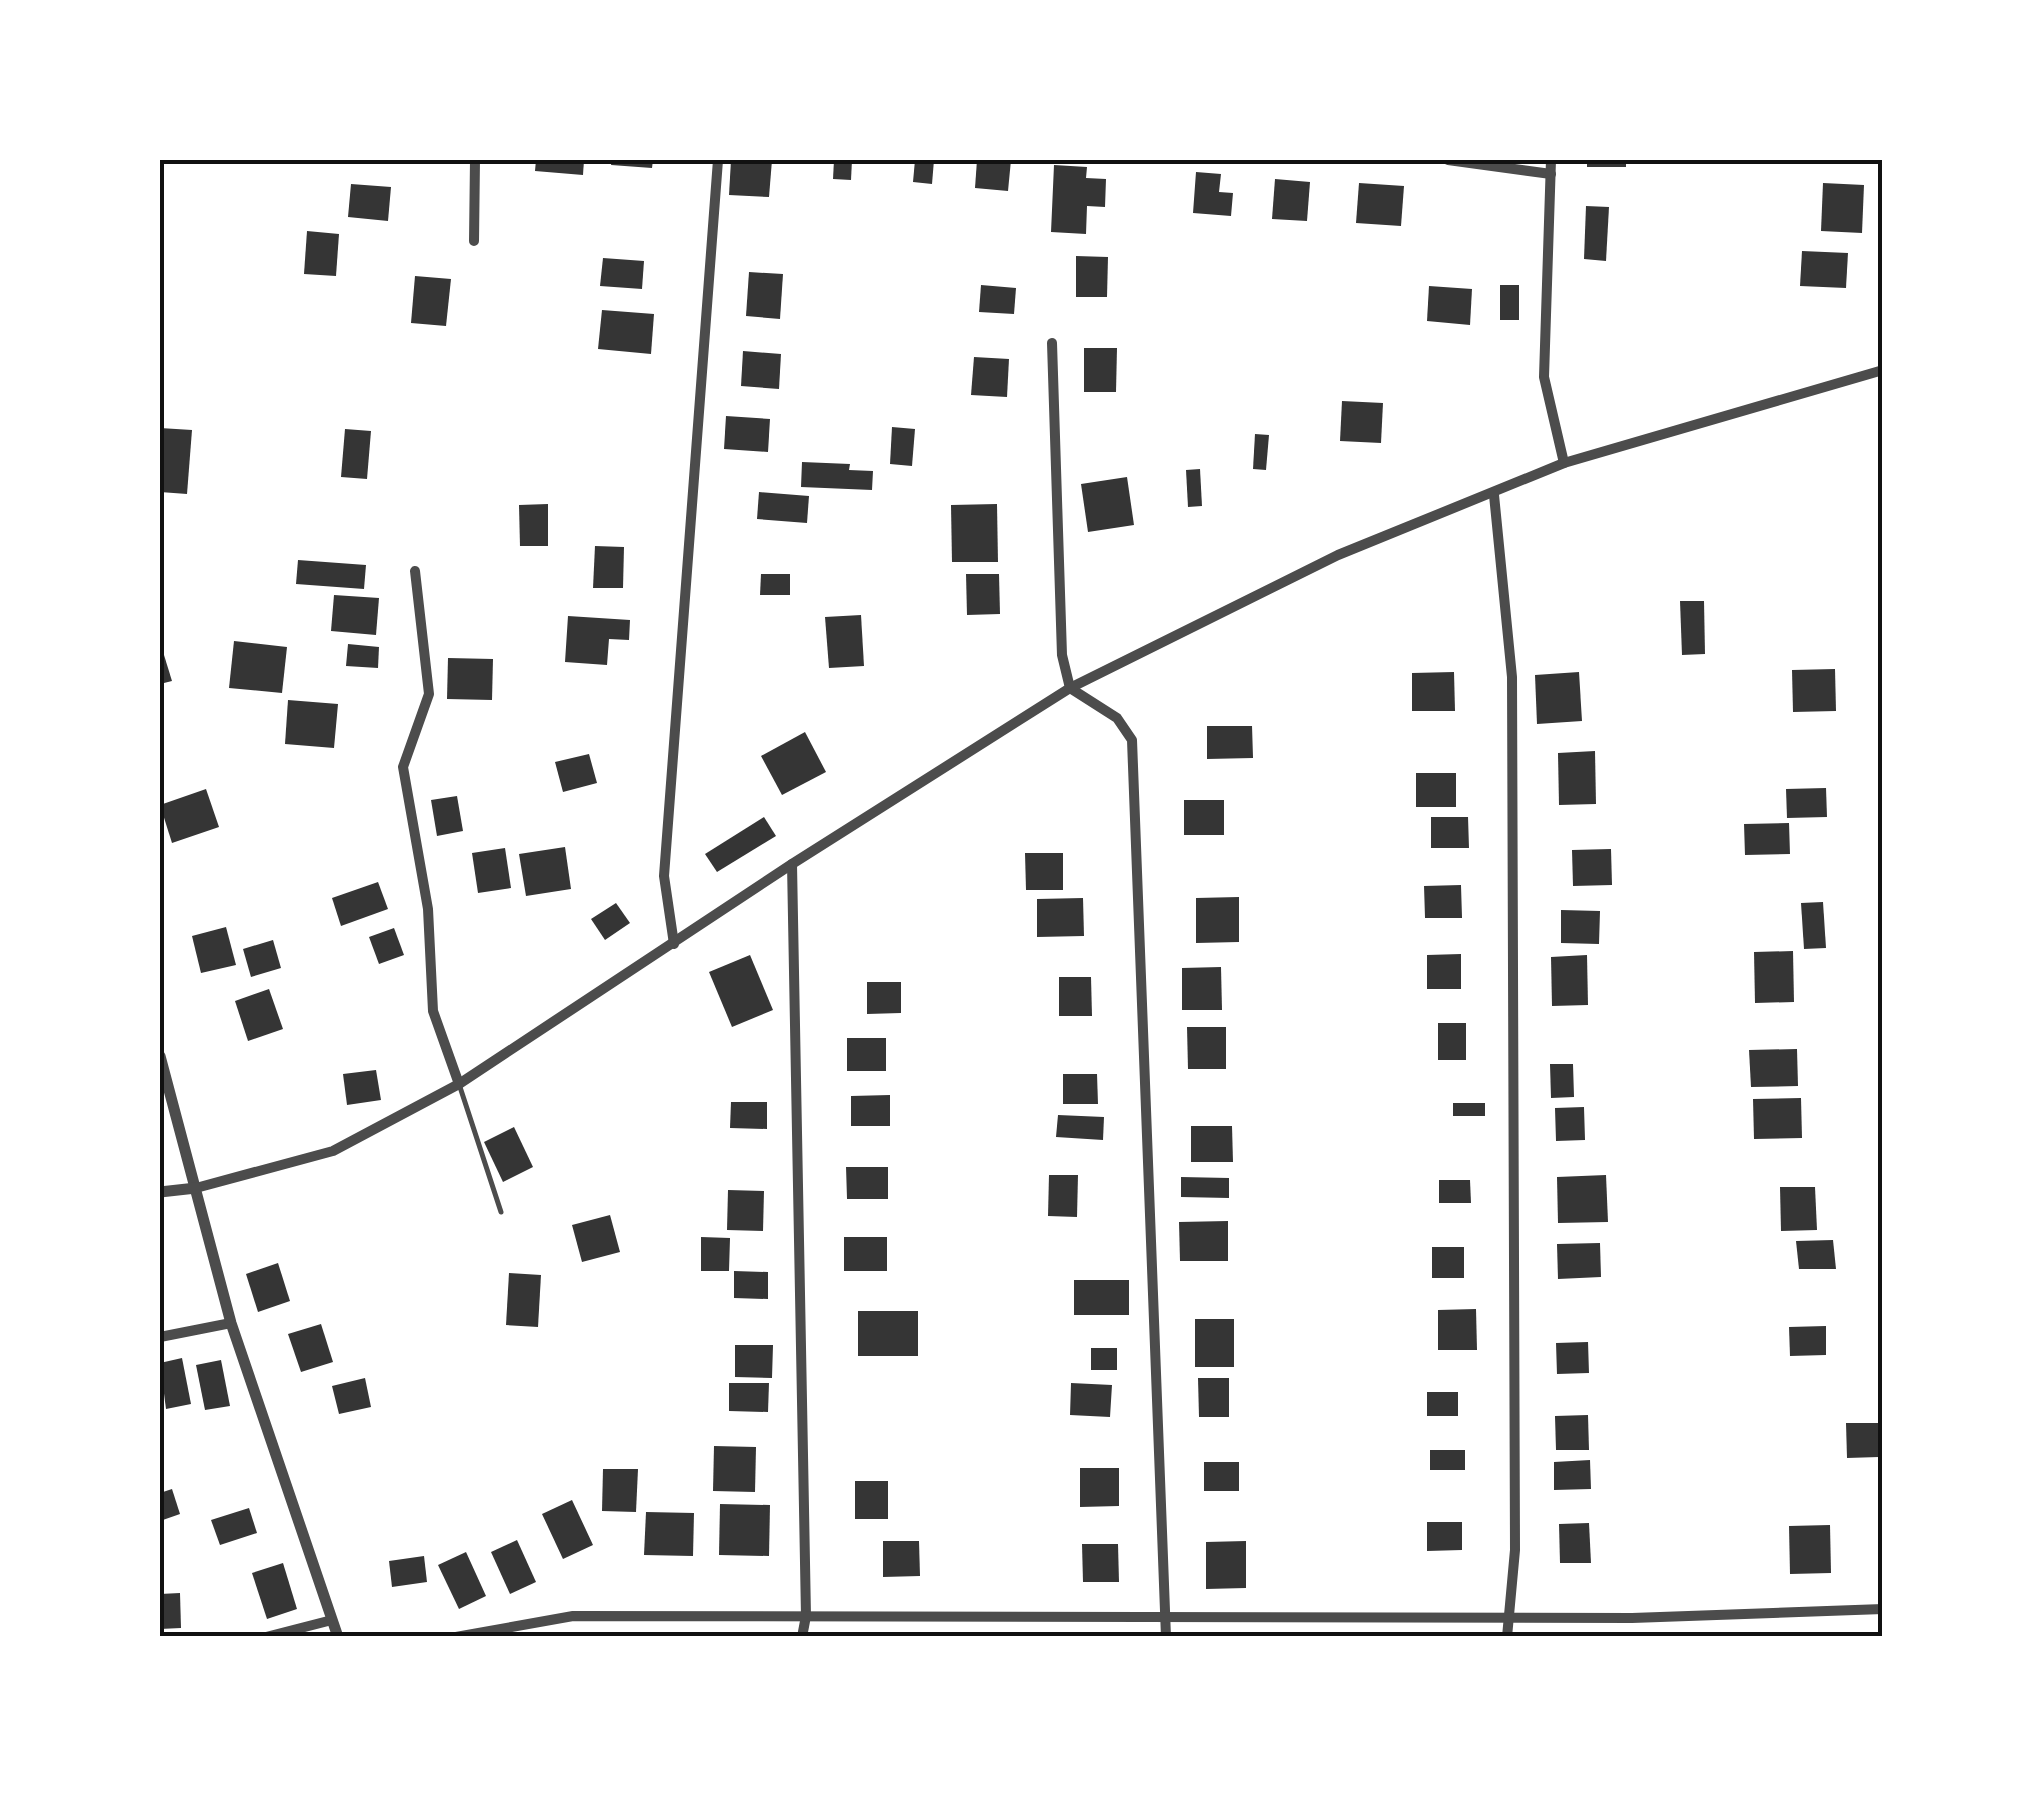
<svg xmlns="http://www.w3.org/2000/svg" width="2043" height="1797" viewBox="0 0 2043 1797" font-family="'Nunito Sans',sans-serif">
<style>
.building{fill:#353535}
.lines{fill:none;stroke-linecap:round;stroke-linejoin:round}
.service{stroke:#4c4c4c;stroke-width:5}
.minor{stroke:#4c4c4c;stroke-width:10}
.tertiary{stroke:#4c4c4c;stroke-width:11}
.neatline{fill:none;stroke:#111;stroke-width:4}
</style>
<rect width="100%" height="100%" fill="#fff"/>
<g class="building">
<polygon points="536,160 584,160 583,175 535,171"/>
<polygon points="612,160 653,160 652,168 611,165"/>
<polygon points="731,160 772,160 769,197 729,195"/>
<polygon points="834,160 852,160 851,180 833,179"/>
<polygon points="915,160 934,160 932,184 913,182"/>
<polygon points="977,160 1011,160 1008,191 975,188"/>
<rect x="1587" y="160" width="39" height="7"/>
<polygon points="1054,165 1087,167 1086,178 1106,179 1105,207 1087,206 1086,234 1051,232"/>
<polygon points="1196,172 1221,174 1219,192 1233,193 1231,216 1193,213"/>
<polygon points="1275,179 1310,182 1307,221 1272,219"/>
<polygon points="1359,183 1404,186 1401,226 1356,223"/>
<polygon points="1823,183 1864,185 1862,233 1821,231"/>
<polygon points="351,184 391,187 388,221 348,217"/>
<polygon points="1586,206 1609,207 1606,261 1584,259"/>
<polygon points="307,231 339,234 336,276 304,274"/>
<polygon points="1802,251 1848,253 1846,288 1800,286"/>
<polygon points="1076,256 1108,257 1107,297 1076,297"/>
<polygon points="603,258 644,261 642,289 600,286"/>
<polygon points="749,272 783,274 780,319 746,316"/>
<polygon points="415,276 451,279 446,326 411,323"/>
<polygon points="981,285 1016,288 1014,314 979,312"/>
<rect x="1500" y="285" width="19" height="35"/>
<polygon points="1429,286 1472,289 1470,325 1427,321"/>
<polygon points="602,310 654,314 651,354 598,349"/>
<polygon points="1084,348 1117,348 1116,392 1084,392"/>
<polygon points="743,351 781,354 779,389 741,386"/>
<polygon points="974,357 1009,359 1007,397 971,395"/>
<polygon points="1342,401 1383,403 1381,443 1340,441"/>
<polygon points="726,416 770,419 768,452 724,449"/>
<polygon points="892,427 915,429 912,466 890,464"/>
<polygon points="160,428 192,430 187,494 160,492"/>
<polygon points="345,429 371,431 367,479 341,477"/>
<polygon points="1255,434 1269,435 1266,470 1253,469"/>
<polygon points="802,462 850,464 849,470 873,471 872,490 801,487"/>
<polygon points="1200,469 1202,506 1188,507 1186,470"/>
<polygon points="1127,477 1134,525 1088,532 1081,484"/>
<polygon points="759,492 809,496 807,523 757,519"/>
<polygon points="548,504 548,546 520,546 519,505"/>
<polygon points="997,504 998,562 952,562 951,505"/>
<polygon points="595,546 624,547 623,588 593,588"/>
<polygon points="298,560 366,565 364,589 296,584"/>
<polygon points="761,574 790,574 790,595 760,595"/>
<polygon points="966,574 999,574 1000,614 967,615"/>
<polygon points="334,595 379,598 376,635 331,631"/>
<polygon points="1680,601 1704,601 1705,654 1682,655"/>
<polygon points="861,615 864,666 829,668 825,617"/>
<polygon points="568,616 630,620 629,640 609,639 607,665 565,662"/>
<polygon points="234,641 287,647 282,693 229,688"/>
<polygon points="160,642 172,681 160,684"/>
<polygon points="348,644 379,647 378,668 346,666"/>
<polygon points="448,658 493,659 492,700 447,699"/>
<polygon points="1835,669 1836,711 1793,712 1792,670"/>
<polygon points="1454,672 1455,711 1412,711 1412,673"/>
<polygon points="1579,672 1582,721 1537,724 1535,675"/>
<polygon points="288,700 338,704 334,748 285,744"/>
<polygon points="1207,726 1252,726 1253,758 1207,759"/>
<polygon points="805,732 826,772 782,795 761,756"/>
<polygon points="1595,751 1596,804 1559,805 1558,753"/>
<polygon points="589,754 597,783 563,792 555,762"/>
<rect x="1416" y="773" width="40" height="34"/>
<polygon points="1826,788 1827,817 1787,818 1786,789"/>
<polygon points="206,789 219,827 172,843 160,805"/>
<polygon points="457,796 463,831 437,836 431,800"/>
<rect x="1184" y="800" width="40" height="35"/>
<polygon points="764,817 776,836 717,872 705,854"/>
<polygon points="1431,817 1468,817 1469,848 1431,848"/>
<polygon points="1789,823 1790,854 1745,855 1744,824"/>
<polygon points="565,847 571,889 526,896 519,854"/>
<polygon points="505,848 511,888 478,893 472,853"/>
<polygon points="1611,849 1612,885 1573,886 1572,850"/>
<polygon points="1025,853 1063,853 1063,890 1026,890"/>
<polygon points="378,882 388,909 341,926 332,898"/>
<polygon points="1461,885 1462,918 1425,918 1424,886"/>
<polygon points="1239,897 1239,942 1196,943 1196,898"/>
<polygon points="1083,898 1084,936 1037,937 1037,899"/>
<polygon points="1823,902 1826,948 1804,949 1801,903"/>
<polygon points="616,903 630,923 605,940 591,919"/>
<polygon points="1561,910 1600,911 1599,944 1561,943"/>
<polygon points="226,927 236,965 201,973 192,936"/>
<polygon points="394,928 404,955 379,964 369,937"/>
<polygon points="273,940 281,968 251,977 243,949"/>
<polygon points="1793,951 1794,1002 1755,1003 1754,952"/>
<polygon points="1461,954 1461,989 1427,989 1427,955"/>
<polygon points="750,955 773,1010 732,1027 709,972"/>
<polygon points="1587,955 1588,1005 1552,1006 1551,957"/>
<polygon points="1221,967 1222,1010 1182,1010 1182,968"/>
<polygon points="1059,977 1091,977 1092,1016 1059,1016"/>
<polygon points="867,982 901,982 901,1013 867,1014"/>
<polygon points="269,989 283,1029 248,1041 235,1001"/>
<rect x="1438" y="1023" width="28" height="37"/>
<polygon points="1187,1027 1226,1027 1226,1069 1188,1069"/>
<rect x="847" y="1038" width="39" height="33"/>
<polygon points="1797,1049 1798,1086 1751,1087 1749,1050"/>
<polygon points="1550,1064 1573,1064 1574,1097 1551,1098"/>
<polygon points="376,1070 381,1100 347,1105 343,1074"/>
<polygon points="1063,1074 1097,1074 1098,1104 1063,1104"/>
<polygon points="890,1095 890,1126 851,1126 851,1096"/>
<polygon points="1801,1098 1802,1138 1754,1139 1753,1099"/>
<polygon points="731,1102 767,1102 767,1129 730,1128"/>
<rect x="1453" y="1103" width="32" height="13"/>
<polygon points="1584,1107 1585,1140 1556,1141 1555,1108"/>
<polygon points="1058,1115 1104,1117 1103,1140 1056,1137"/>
<polygon points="1191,1126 1232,1126 1233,1162 1191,1162"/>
<polygon points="514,1127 533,1167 503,1182 484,1142"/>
<polygon points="846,1167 888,1167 888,1199 847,1199"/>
<polygon points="1049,1175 1078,1175 1077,1217 1048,1216"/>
<polygon points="1606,1175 1608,1222 1558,1223 1557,1177"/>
<polygon points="1181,1177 1229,1178 1229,1198 1181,1197"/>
<polygon points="1439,1180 1470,1180 1471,1203 1439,1203"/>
<polygon points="1780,1187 1815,1187 1817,1230 1781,1231"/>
<polygon points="728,1190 764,1191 763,1231 727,1230"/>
<polygon points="610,1215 620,1252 582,1262 572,1225"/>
<polygon points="1228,1221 1228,1261 1180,1261 1179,1222"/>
<polygon points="701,1237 730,1238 729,1271 701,1271"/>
<rect x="844" y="1237" width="43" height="34"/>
<polygon points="1833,1240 1836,1269 1799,1269 1796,1241"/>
<polygon points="1600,1243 1601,1277 1558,1279 1557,1244"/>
<rect x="1432" y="1247" width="32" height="31"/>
<polygon points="278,1263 290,1301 258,1312 246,1274"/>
<polygon points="734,1271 768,1272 768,1299 734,1298"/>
<polygon points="509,1273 541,1275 538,1327 506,1325"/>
<rect x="1074" y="1280" width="55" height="35"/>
<polygon points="1476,1309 1477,1350 1438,1350 1438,1310"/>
<rect x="858" y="1311" width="60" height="45"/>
<rect x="1195" y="1319" width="39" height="48"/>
<polygon points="321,1324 333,1362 301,1372 288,1334"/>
<polygon points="1826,1326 1826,1355 1790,1356 1789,1327"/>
<polygon points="1588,1342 1589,1373 1557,1374 1556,1343"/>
<polygon points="735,1345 773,1345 772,1378 735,1377"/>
<rect x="1091" y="1348" width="26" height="22"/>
<polygon points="182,1358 191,1404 166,1409 160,1363"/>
<polygon points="221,1360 230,1406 205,1410 196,1365"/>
<polygon points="365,1378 371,1407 339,1414 332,1386"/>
<polygon points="1198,1378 1229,1378 1229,1417 1199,1417"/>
<polygon points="729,1383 769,1383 768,1412 729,1411"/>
<polygon points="1071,1383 1112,1385 1110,1417 1070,1415"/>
<rect x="1427" y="1392" width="31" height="24"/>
<polygon points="1588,1415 1589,1450 1556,1450 1555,1416"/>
<polygon points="1846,1423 1878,1423 1879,1457 1847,1458"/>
<polygon points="714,1446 756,1447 755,1492 713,1491"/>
<rect x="1430" y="1450" width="35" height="20"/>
<polygon points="1590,1460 1591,1489 1554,1490 1554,1462"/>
<rect x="1204" y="1462" width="35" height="29"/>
<polygon points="1080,1468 1119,1468 1119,1506 1080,1507"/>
<polygon points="603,1469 638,1469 636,1512 602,1511"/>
<rect x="855" y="1481" width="33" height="38"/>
<polygon points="172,1489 180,1514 160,1521 160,1493"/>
<polygon points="572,1500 593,1545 563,1559 542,1514"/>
<polygon points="720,1504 770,1505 769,1556 719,1555"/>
<polygon points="249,1508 257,1533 220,1545 211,1520"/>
<polygon points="646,1512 694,1513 693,1556 644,1555"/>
<polygon points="1427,1522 1462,1522 1462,1550 1427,1551"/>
<polygon points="1589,1523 1591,1563 1560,1563 1559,1524"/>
<polygon points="1830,1525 1831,1573 1790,1574 1789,1526"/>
<polygon points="517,1540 536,1582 510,1594 491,1552"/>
<polygon points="883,1541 919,1541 920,1576 883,1577"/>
<polygon points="1246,1541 1246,1588 1206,1589 1206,1542"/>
<polygon points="1082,1544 1118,1544 1119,1582 1083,1582"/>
<polygon points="466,1552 486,1596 459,1609 438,1565"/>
<polygon points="424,1556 427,1582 392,1587 389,1561"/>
<polygon points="283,1563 297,1609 267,1619 252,1573"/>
<polygon points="180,1593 181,1628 160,1629 160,1594"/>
</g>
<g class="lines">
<polyline class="service" points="460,1087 501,1212"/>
<g class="minor">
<polyline points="1448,160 1551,174"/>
<polyline points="1551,160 1544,377 1564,463"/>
<polyline points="474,241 475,160"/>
<polyline points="1052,343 1062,655 1070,688 1117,718 1132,740 1166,1637"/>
<polyline points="1494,495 1512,677 1515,1550 1507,1637"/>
<polyline points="415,571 429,694 403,767 428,909 433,1011 459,1084"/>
<polyline points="792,864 806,1616 802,1637"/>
<polyline points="674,944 664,876 718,160"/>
<polyline points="196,1188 333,1151 459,1084 792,864 1070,688 1338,555 1564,463 1883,370"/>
<polyline points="160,1337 231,1323"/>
<polyline points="266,1637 332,1620"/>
<polyline points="456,1637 573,1616 1632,1618 1883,1609"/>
</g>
<g class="tertiary">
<polyline points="160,1056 231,1323 338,1637"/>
<polyline points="160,1192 196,1188"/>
</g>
</g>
<rect width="2043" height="1797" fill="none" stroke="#ffffff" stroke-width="325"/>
<rect x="162" y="162" width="1718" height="1472" class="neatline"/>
</svg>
